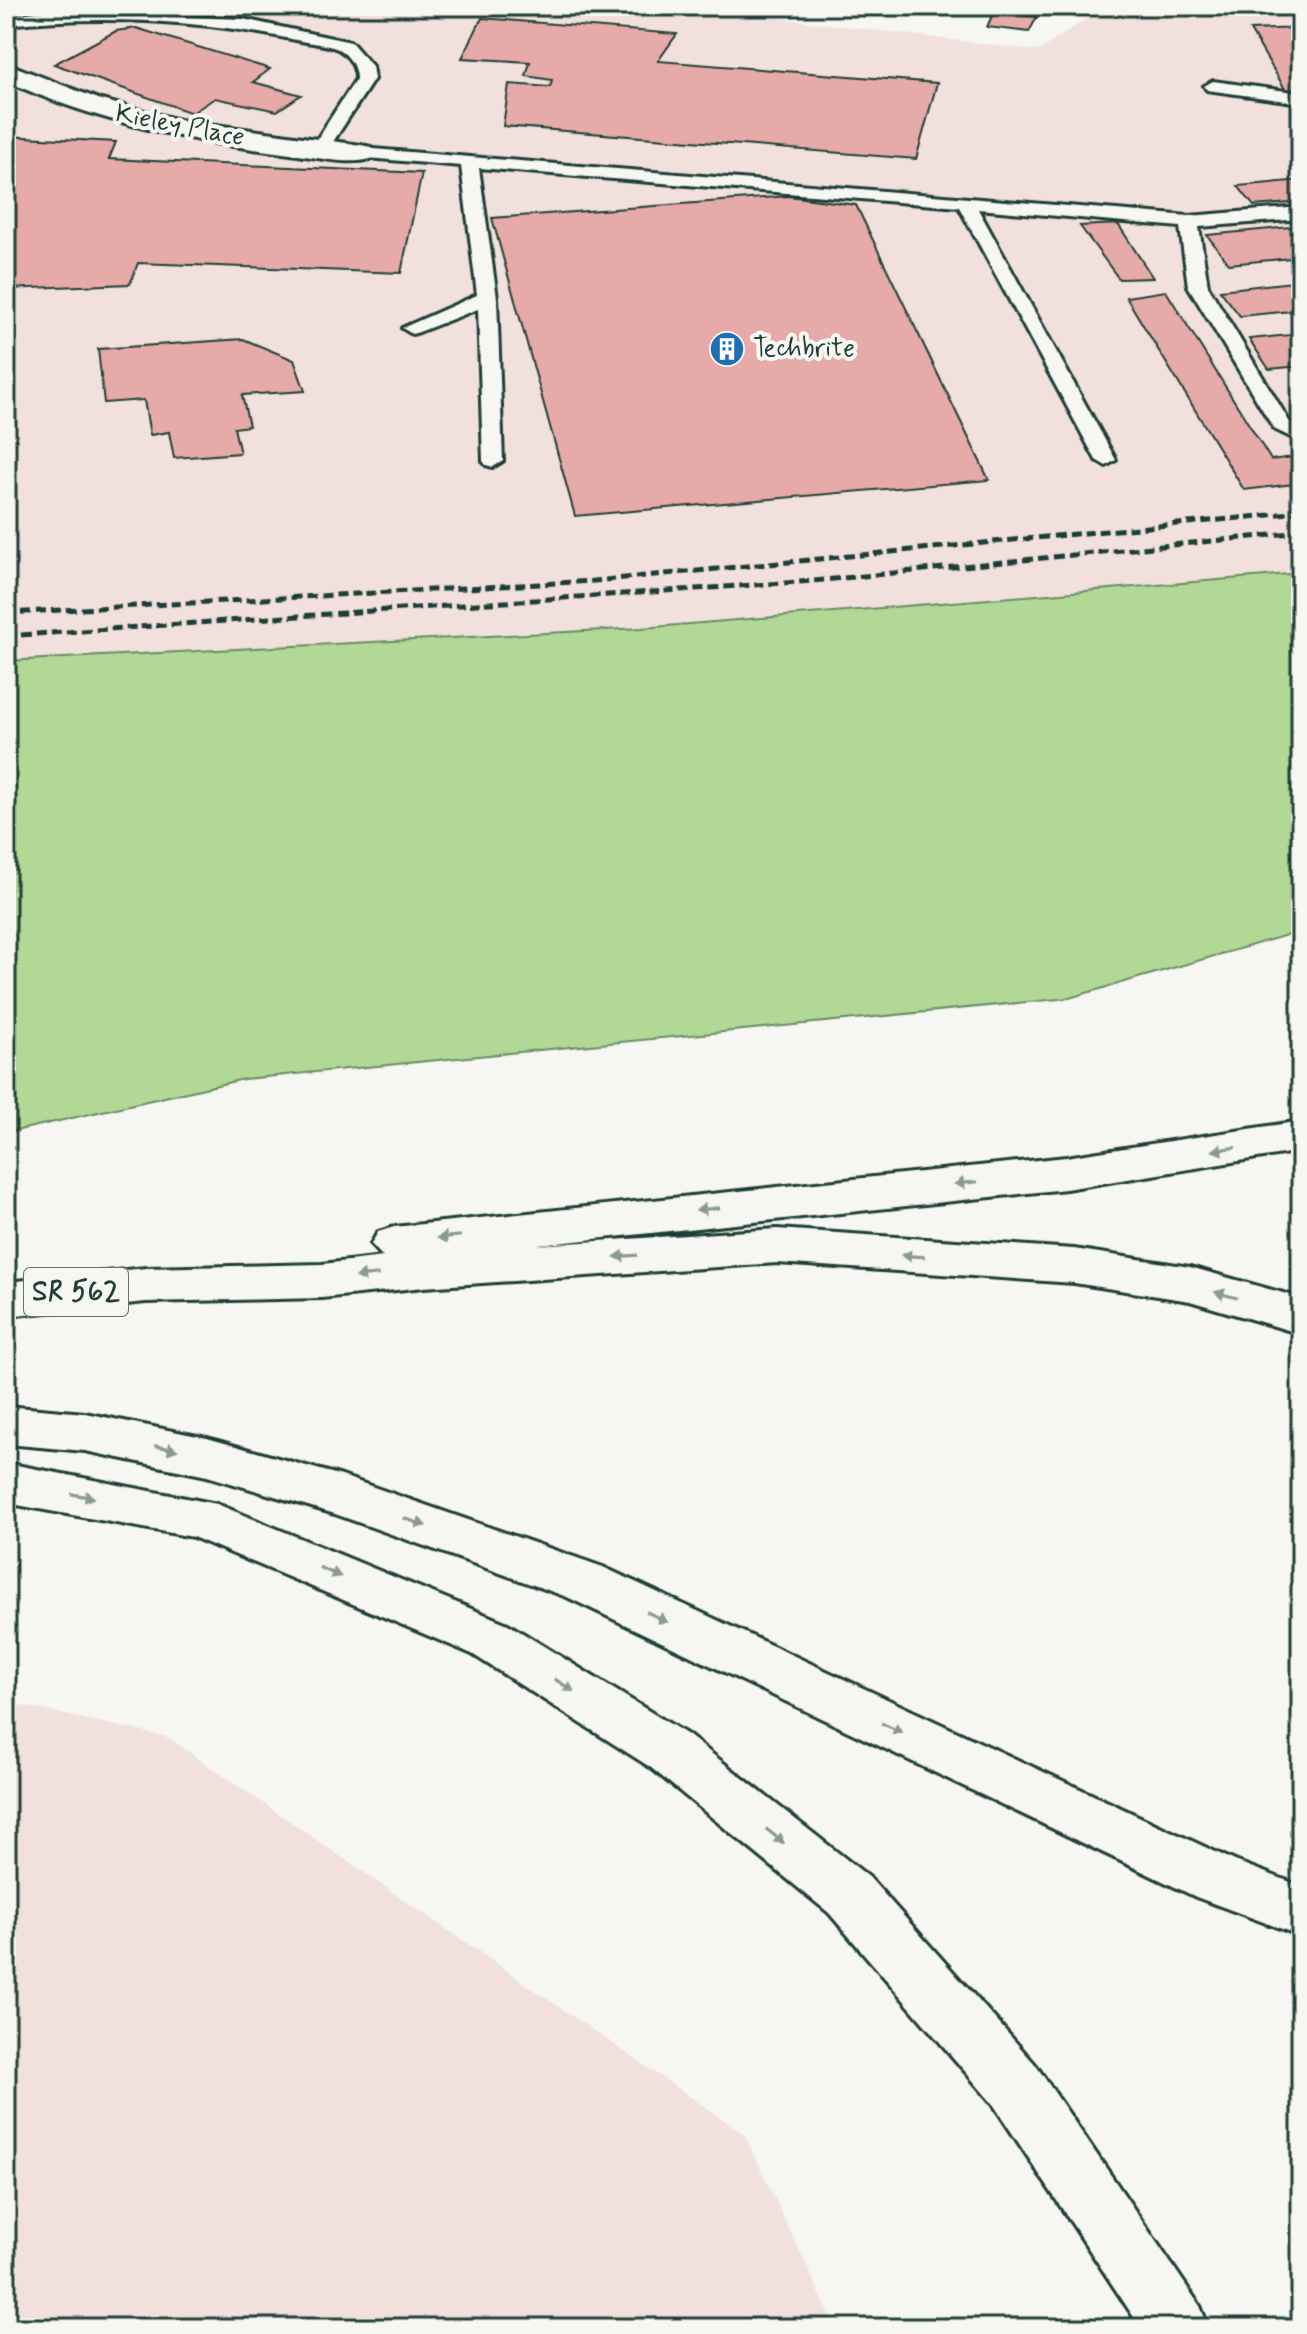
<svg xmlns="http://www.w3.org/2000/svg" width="1307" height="2334" viewBox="0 0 1307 2334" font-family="Mynerve,sans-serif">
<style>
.built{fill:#f1e0dc}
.green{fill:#b1d995;stroke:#688b64;stroke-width:2}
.building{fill:#e6aba8;stroke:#1f3d34;stroke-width:2}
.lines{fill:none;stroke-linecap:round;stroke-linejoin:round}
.service-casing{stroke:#1f3d34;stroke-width:6}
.minor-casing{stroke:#1f3d34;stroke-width:6}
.motorway-casing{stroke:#1f3d34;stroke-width:6}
.service{fill:#f6f6f2;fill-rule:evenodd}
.minor{fill:#f6f6f2;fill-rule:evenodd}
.motorway{fill:#f6f6f2;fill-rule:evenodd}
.rail{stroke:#1f3d34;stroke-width:5;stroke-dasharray:10 5;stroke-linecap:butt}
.oneway{fill:#8a9a93}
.labels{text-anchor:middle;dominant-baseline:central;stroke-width:8;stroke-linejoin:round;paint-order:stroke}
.far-street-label{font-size:26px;fill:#1f3d34;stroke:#f6f6f2}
.far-poi-label{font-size:26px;fill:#1f3d34;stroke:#f6f6f2;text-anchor:start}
.shield{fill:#f6f6f2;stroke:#60746d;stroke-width:2}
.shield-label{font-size:28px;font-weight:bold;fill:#1f3d34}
</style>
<rect width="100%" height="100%" fill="#f6f6f2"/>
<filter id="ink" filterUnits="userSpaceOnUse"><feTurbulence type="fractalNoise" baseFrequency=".0125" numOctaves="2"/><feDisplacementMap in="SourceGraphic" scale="16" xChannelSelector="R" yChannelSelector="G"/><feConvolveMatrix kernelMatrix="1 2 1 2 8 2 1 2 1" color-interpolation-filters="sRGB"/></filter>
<g filter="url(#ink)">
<g class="built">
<polygon points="6,6 685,6 1039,51 1105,6 1301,6 1301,573 642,628 6,661"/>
<polygon points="6,1702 167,1737 744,2134 836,2328 6,2328"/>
</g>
<polygon class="green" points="1301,573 1301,931 1069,998 244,1079 6,1133 6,661 642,628"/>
<g class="building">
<polygon points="994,11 1037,17 1029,32 987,27"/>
<polygon points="482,18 677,34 658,61 937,83 916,159 503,126 509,84 550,87 552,80 526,76 530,62 462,58"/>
<polygon points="136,28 270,69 253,82 301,95 277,111 215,98 192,113 54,64 116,31"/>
<polygon points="1301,28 1301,93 1288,94 1250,30"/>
<polygon points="6,136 116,142 109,159 422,173 401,273 138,263 130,284 6,289"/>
<polygon points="1301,180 1301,202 1254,206 1238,186"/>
<polygon points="789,196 856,205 989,480 575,516 492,218"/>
<polygon points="1118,224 1153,278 1119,279 1080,226"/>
<polygon points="1301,226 1301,257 1229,264 1207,235"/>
<polygon points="1301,281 1301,310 1240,316 1220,290"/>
<polygon points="1166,291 1271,460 1301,456 1301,483 1244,490 1126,297"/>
<polygon points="1301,334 1301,366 1269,369 1249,339"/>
<polygon points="243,339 294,360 305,391 242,395 249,426 234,428 240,453 174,458 169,432 150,435 144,400 104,403 98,349"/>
</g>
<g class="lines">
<g class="service-casing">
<g id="service">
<path d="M45,11L243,19L351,42L372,66L374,79L325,154L319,155L310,150L356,79C356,67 349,55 338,49C326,44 308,43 296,40C202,20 101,15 6,25V15Z"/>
<polygon points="1213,81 1301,93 1301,103 1207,90 1204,86"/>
<polygon points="361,148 1189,216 1301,207 1301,219 1199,227 1208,286 1289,421 1301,428 1301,442 1274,429 1188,286 1180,227 978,209 1116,460 1106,466 1096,460 959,207 479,168 497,298 503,461 493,467 486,465 483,461 478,309 419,332 412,334 402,328 477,295 461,166 355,157 355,149"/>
</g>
</g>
<g class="minor-casing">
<path id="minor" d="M6,63L101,100L179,120L361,145L371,147L375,153L371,159C348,165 321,158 298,155C197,143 99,123 6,81Z"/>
</g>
<g class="motorway-casing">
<g id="motorway">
<polygon points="1301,1121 1301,1151 1066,1189 538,1245 777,1229 1074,1249 1190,1267 1301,1298 1301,1334 1190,1301 1074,1283 777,1263 424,1287 322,1298 146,1302 6,1316 6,1282 146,1268 322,1264 383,1257 371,1244 378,1232 394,1227 1066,1157"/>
<polygon points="6,1406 85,1413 207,1438 342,1476 603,1567 1235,1861 1301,1886 1301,1936 1196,1897 567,1597 335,1514 207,1476 85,1451 6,1444"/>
<polygon points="6,1463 217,1504 508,1624 688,1735 869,1877 1035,2064 1200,2306 1209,2328 1141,2328 993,2104 829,1913 650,1767 472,1654 193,1537 6,1503"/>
</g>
</g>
<use href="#service" class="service"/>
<use href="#minor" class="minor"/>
<use href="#motorway" class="motorway"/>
<g class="rail">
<polyline points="6,613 594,581 1301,512"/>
<polyline points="6,636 813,581 1301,532"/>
</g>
</g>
<defs><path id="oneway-solid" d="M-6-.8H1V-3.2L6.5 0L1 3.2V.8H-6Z" transform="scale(2)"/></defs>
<g class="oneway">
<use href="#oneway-solid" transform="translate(1224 1149) rotate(171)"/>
<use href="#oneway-solid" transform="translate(966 1183) rotate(174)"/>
<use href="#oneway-solid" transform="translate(708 1209) rotate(174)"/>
<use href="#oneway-solid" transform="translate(449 1237) rotate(174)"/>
<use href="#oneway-solid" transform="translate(626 1256) rotate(176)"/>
<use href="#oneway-solid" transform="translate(913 1256) rotate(-176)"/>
<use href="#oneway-solid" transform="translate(367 1276) rotate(174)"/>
<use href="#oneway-solid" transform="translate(1226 1295) rotate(-164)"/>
<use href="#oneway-solid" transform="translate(166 1448) rotate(11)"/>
<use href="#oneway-solid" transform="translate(83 1496) rotate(10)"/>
<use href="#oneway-solid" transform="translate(415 1522) rotate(19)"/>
<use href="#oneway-solid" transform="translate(330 1572) rotate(23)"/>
<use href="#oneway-solid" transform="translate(657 1617) rotate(26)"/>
<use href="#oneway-solid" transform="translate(564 1685) rotate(32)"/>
<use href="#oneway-solid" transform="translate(892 1728) rotate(25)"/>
<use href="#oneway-solid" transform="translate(775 1836) rotate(39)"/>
</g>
</g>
<defs>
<g id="building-disc" transform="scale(1.8)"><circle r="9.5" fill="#1f6fb2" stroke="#f6f6f2"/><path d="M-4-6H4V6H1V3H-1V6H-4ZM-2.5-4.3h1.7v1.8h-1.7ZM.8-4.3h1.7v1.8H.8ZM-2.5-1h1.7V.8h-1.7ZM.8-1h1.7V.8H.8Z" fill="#fff"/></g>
</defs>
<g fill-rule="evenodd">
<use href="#building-disc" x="727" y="349"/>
</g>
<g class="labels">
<g class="far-street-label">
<text transform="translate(180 126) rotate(11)">Kieley Place</text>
</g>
<g class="far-poi-label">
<text x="753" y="349">Techbrite</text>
</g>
<rect class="shield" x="24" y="1268" width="104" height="48" rx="6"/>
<g class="shield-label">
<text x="76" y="1292">SR 562</text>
</g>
</g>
<rect width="1307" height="2334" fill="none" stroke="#f6f6f2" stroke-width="32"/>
<rect x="16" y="16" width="1275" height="2302" fill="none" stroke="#1f3d34" stroke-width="3" filter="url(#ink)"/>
</svg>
